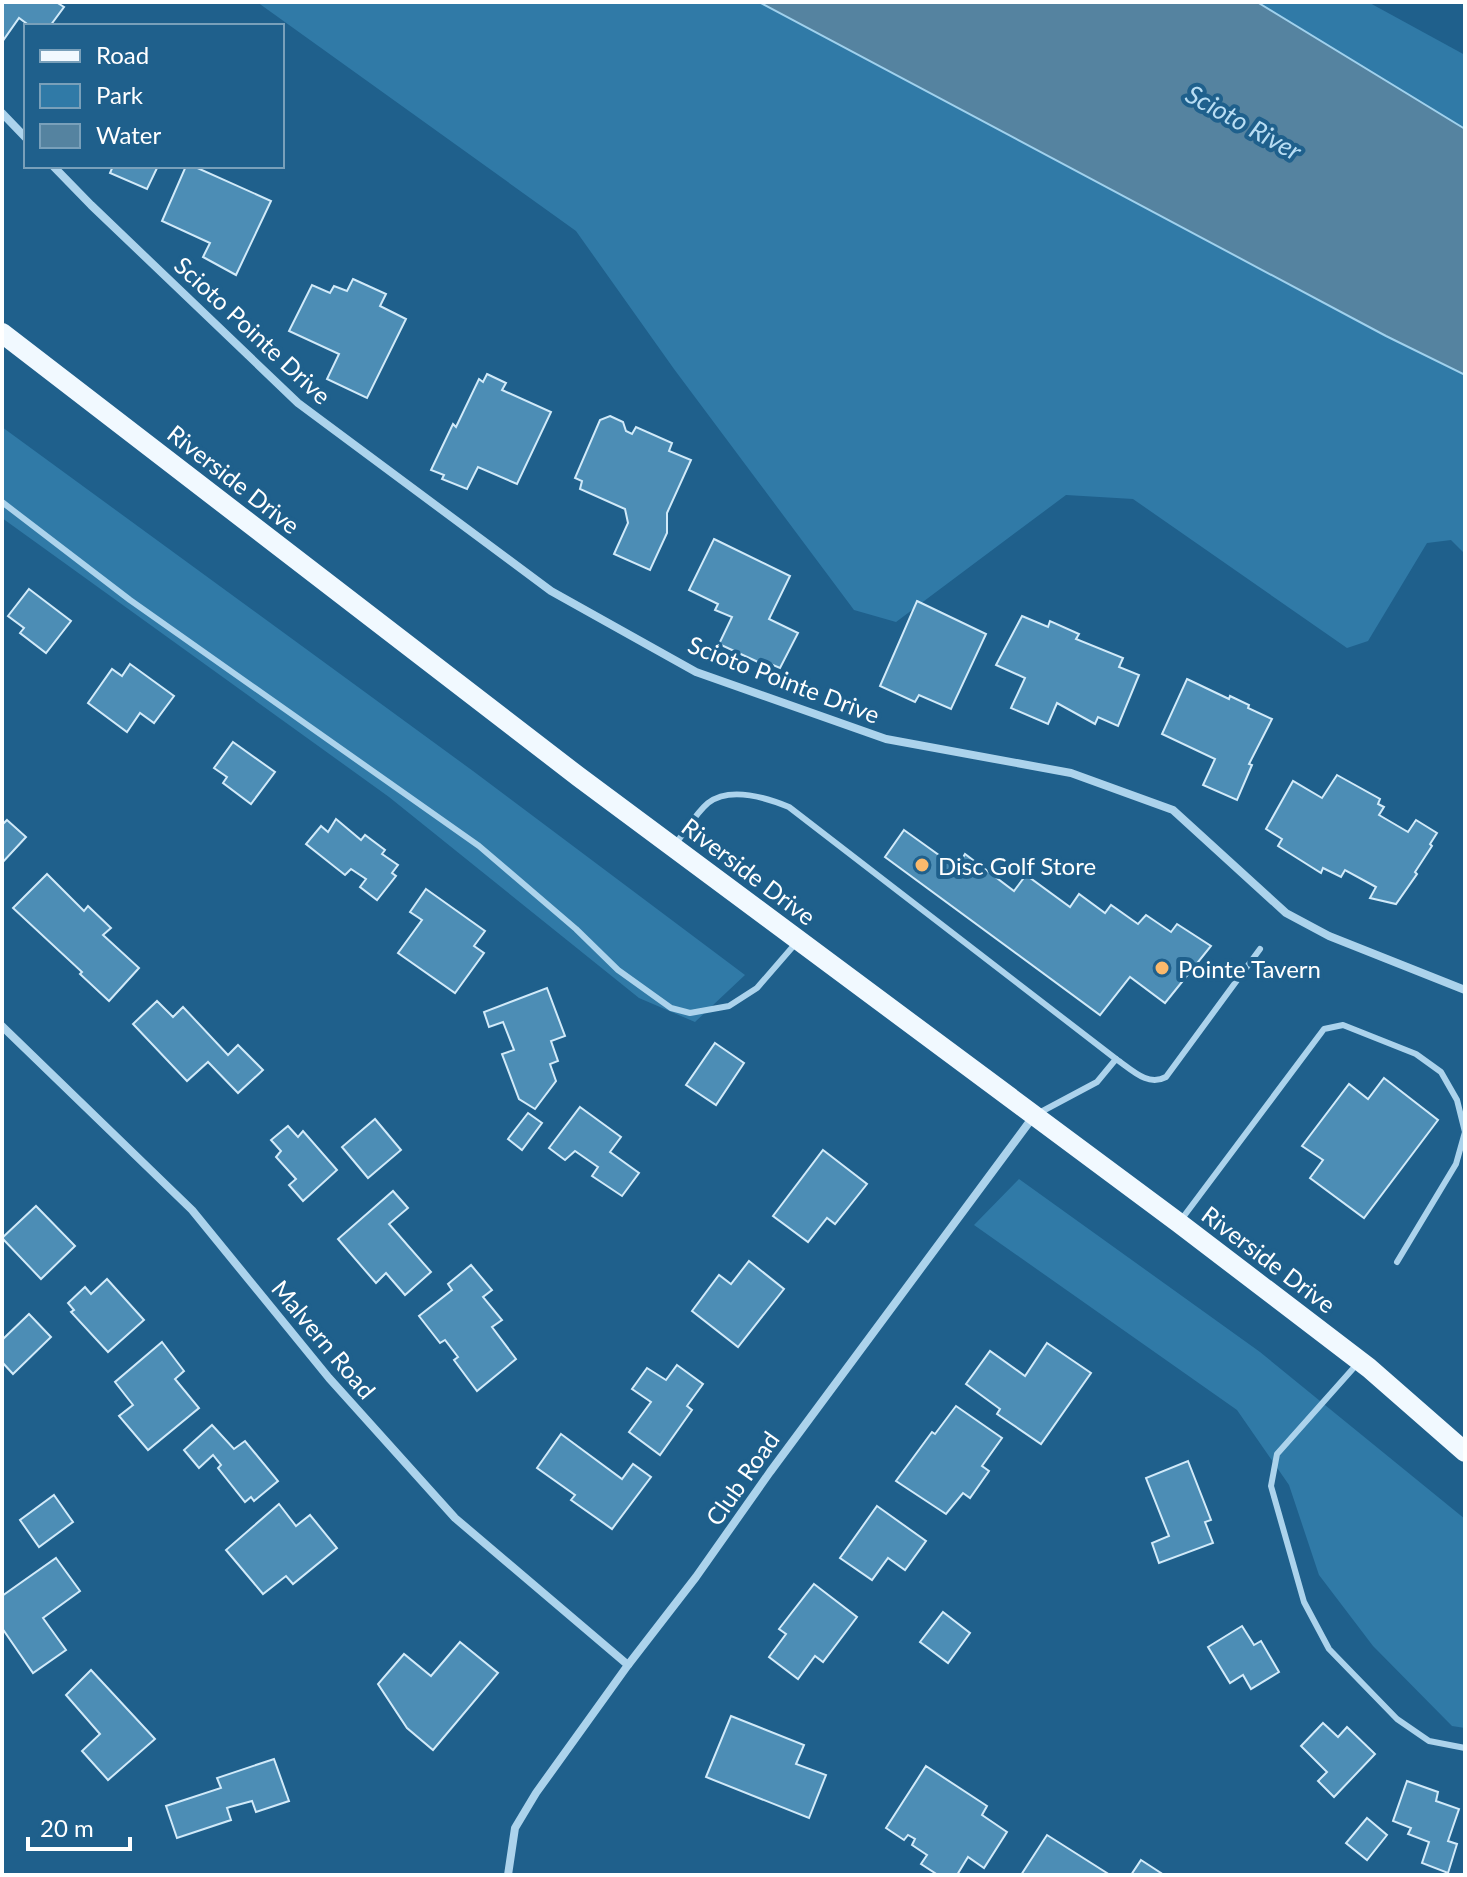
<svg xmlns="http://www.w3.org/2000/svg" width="1467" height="1877" viewBox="0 0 1467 1877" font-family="Lato,sans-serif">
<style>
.green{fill:#307aa7}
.water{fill:#5583a0;stroke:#a0d1ed;stroke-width:2}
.building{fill:#4c8db5;stroke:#d1eaf9;stroke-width:2}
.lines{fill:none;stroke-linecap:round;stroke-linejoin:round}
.lane{stroke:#acd3ec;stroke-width:6}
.street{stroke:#acd3ec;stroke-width:8}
.primary{stroke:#f1f9ff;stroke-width:20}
.poi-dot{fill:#fab96c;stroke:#1f608c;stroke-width:3}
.labels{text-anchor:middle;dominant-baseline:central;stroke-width:8;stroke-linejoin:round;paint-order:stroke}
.street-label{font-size:24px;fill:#fff;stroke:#1f608c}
.poi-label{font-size:24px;fill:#fff;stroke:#1f608c;text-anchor:start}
.water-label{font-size:26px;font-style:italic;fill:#b8ddf3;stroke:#1f608c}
</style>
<rect width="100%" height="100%" fill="#1f608c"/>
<g class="green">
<polygon points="257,2 759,2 1386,336 1465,375 1465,554 1451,540 1427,543 1368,641 1347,648 1133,499 1066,495 896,622 854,610 674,369 576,231"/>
<polygon points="1257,2 1368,2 1465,55 1465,129"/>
<polygon points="2,427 473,771 745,975 695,1022 639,998 389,797 2,518"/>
<polygon points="1019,1179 1260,1352 1465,1519 1465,1728 1452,1726 1373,1646 1319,1575 1289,1485 1237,1410 974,1225"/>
</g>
<polygon class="water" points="759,2 1257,2 1465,129 1465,375 1386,336"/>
<g class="building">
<polygon points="2,2 56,2 64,7 50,26 30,26 19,18 2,42"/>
<polygon points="113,166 158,166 147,189 110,173"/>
<polygon points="186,166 193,166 271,201 236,275 203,257 210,243 162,221"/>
<polygon points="353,279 386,294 380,306 406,319 367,398 327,379 339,354 289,331 312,285 330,293 334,286 347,291"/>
<polygon points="487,374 506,383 502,390 551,412 517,484 478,467 467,489 442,479 444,475 431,470 453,424 456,427 479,379 483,382"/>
<polygon points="610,416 623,422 626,431 632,434 636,427 672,443 669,451 691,460 667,513 667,533 650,570 614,554 628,523 625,509 580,489 582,481 575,478 600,420"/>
<polygon points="714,539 790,576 769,619 798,633 780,668 761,660 758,662 719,644 732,617 715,610 718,604 689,590"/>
<polygon points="29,589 71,621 46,653 20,633 24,628 8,616"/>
<polygon points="917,601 986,634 951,709 919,695 915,702 880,686"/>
<polygon points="1022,616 1048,627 1050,621 1079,634 1076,639 1123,658 1119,667 1139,675 1118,726 1098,717 1095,724 1057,703 1048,724 1011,708 1025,678 996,665"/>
<polygon points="130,664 174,696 154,723 140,713 127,732 88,703 112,669 122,676"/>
<polygon points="1187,679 1229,699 1230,696 1249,705 1248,708 1272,719 1249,764 1252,765 1237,800 1203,785 1215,759 1162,734"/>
<polygon points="233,742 275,772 251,804 223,783 227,777 214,768"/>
<polygon points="1337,775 1380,799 1378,804 1384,807 1379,815 1408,832 1416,820 1437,833 1430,844 1432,846 1415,872 1417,874 1396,904 1370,898 1376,887 1345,870 1341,877 1323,868 1321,873 1278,846 1282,839 1266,829 1293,781 1322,798"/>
<polygon points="336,819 361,840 365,835 385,850 382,854 398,865 392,873 396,876 377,900 360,887 366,879 351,869 345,875 306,844 321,826 328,832"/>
<polygon points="7,820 26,837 2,863 2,825"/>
<polygon points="904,830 957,868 965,854 1014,891 1026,875 1070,907 1079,894 1105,913 1111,905 1138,924 1146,915 1171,932 1177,924 1211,946 1165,1003 1130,977 1100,1015 885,857"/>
<polygon points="47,874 84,911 88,906 111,928 103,935 139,968 109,1001 80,974 82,972 13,908"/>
<polygon points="426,889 485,931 474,946 484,953 455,993 398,953 422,920 410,912"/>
<polygon points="547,988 565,1036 551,1041 558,1061 550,1064 556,1081 535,1109 519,1099 502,1054 514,1050 503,1022 489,1027 484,1012"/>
<polygon points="157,1001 173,1017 183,1007 228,1055 238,1045 263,1070 238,1093 208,1062 187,1081 133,1024"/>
<polygon points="715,1043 744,1063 716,1105 686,1085"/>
<polygon points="1384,1078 1438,1120 1364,1218 1310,1178 1323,1160 1302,1146 1349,1084 1368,1099"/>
<polygon points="580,1107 621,1137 610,1152 639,1173 622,1196 592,1176 598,1167 575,1151 565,1160 549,1148"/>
<polygon points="528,1113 542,1123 522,1150 508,1139"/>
<polygon points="375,1119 401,1150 368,1178 342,1147"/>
<polygon points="288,1126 298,1137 303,1131 337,1170 303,1201 289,1185 296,1179 276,1157 281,1151 271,1140"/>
<polygon points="823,1150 867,1184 835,1224 827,1218 808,1242 773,1216"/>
<polygon points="393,1191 408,1208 389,1224 431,1272 405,1295 386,1273 376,1283 338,1239"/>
<polygon points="36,1206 75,1246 41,1279 2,1238"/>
<polygon points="749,1261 784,1289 738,1347 692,1311 719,1275 731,1284"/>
<polygon points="471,1265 492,1290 483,1297 502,1320 492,1327 516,1359 477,1391 454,1360 458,1357 445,1340 440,1343 419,1316 452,1290 448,1284"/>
<polygon points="107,1279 144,1320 108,1352 71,1312 74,1310 68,1303 85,1287 91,1294"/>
<polygon points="29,1314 51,1337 13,1374 2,1362 2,1340"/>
<polygon points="162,1342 184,1371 175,1379 199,1408 148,1450 119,1416 133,1405 115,1382"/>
<polygon points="1047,1343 1091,1373 1041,1444 997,1414 1000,1409 966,1384 990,1351 1025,1376"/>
<polygon points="677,1365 703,1384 687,1406 692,1410 660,1455 629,1432 651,1402 632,1389 647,1368 666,1380"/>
<polygon points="956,1406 1002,1438 982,1466 989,1471 970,1498 963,1493 946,1514 896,1481 932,1432 935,1434"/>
<polygon points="212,1425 234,1449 245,1441 278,1481 254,1501 251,1497 245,1502 218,1468 221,1465 213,1455 199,1468 184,1450"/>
<polygon points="561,1434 622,1479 633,1464 651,1477 612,1529 571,1500 575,1495 537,1468"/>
<polygon points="1188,1461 1211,1520 1205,1522 1213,1543 1159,1563 1152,1543 1169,1536 1146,1478"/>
<polygon points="54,1495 73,1522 39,1547 20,1520"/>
<polygon points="279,1504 296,1526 310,1515 337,1548 293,1584 286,1576 263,1594 226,1550"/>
<polygon points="877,1506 926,1541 905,1570 888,1558 872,1580 840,1558"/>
<polygon points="56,1558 80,1591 43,1618 66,1650 33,1673 2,1628 2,1596"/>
<polygon points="814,1584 857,1617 823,1662 815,1656 798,1679 769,1657 786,1634 779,1629"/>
<polygon points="943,1612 970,1633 948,1663 920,1642"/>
<polygon points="1242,1626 1254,1645 1261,1641 1279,1672 1251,1689 1243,1675 1230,1683 1208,1647"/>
<polygon points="460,1642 498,1673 433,1750 407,1728 378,1684 404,1654 431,1676"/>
<polygon points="91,1670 155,1739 108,1780 82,1751 100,1734 66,1695"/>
<polygon points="731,1716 804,1745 796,1764 826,1775 809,1818 706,1777"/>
<polygon points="1323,1723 1338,1737 1347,1727 1375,1754 1334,1797 1318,1781 1327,1772 1301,1746"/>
<polygon points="274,1759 289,1801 256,1812 252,1801 230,1807 227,1808 231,1820 177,1838 166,1806 221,1788 217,1778"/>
<polygon points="926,1766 987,1806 982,1815 1007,1832 984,1868 968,1857 957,1875 938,1875 921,1864 927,1855 912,1845 915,1839 908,1835 904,1840 886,1828"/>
<polygon points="1407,1781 1438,1792 1436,1801 1459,1809 1448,1841 1457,1844 1448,1873 1422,1863 1429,1842 1408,1834 1411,1828 1393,1821"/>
<polygon points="1367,1818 1387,1835 1367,1860 1346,1843"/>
<polygon points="1047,1835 1110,1875 1021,1875"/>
<polygon points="1141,1860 1164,1875 1131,1875"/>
</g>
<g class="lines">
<g class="lane">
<polyline points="2,502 130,600 479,846 576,929 618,970 671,1008 690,1013 729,1006 757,988 796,943"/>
<path d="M676,843C686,831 696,813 708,803C730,786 767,798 789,807L1116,1059"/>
<path d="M1037,1114L1097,1082L1116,1059C1131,1069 1147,1087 1166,1077L1260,949"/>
<polyline points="1181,1220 1324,1029 1343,1025 1416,1054 1441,1072 1457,1100 1465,1132"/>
<polyline points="1397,1262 1456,1164 1465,1132"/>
<polyline points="1358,1363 1277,1454 1271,1486 1304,1602 1329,1649 1397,1719 1429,1741 1465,1748"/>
</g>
<g class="street">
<polyline points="2,113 26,138"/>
<polyline points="53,166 91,205 298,403 551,591 696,672 886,739 1071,773 1173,810 1286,913 1329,936 1465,990"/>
<polyline points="2,1026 192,1210 329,1378 455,1518 628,1665"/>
<polyline points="508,1875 515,1828 536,1793 628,1665 696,1577 770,1472 1033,1117"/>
</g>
<polyline class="primary" points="2,333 579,777 1179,1223 1369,1368 1465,1452"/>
</g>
<g class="poi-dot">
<circle cx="922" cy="865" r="8"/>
<circle cx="1162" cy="968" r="8"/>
</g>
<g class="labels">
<g class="street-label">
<text transform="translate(253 330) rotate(43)">Scioto Pointe Drive</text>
<text transform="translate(234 479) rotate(38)">Riverside Drive</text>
<text transform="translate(784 679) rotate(21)">Scioto Pointe Drive</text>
<text transform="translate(749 871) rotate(37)">Riverside Drive</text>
<text transform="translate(1269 1259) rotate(37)">Riverside Drive</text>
<text transform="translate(324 1339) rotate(50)">Malvern Road</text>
<text transform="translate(742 1478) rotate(-55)">Club Road</text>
</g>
<g class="poi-label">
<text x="938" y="865">Disc Golf Store</text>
<text x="1178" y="968">Pointe Tavern</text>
</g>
<g class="water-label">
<text transform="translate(1244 122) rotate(29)">Scioto River</text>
</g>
</g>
<rect width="1467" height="1877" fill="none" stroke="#ffffff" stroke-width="8"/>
<rect x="24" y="24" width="260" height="144" fill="#1f608c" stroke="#79a0ba" stroke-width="2"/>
<rect x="40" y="50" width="40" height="12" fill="#f1f9ff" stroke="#79a0ba" stroke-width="2"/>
<text x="96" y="64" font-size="24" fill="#ffffff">Road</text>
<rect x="40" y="84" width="40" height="24" fill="#307aa7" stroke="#79a0ba" stroke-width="2"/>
<text x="96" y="104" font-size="24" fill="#ffffff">Park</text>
<rect x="40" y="124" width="40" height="24" fill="#5583a0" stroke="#79a0ba" stroke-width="2"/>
<text x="96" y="144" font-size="24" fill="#ffffff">Water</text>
<path d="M28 1837v12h102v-12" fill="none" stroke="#ffffff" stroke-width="4"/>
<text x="40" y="1837" font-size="24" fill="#ffffff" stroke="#1f608c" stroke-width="6" paint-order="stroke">20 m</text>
</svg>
